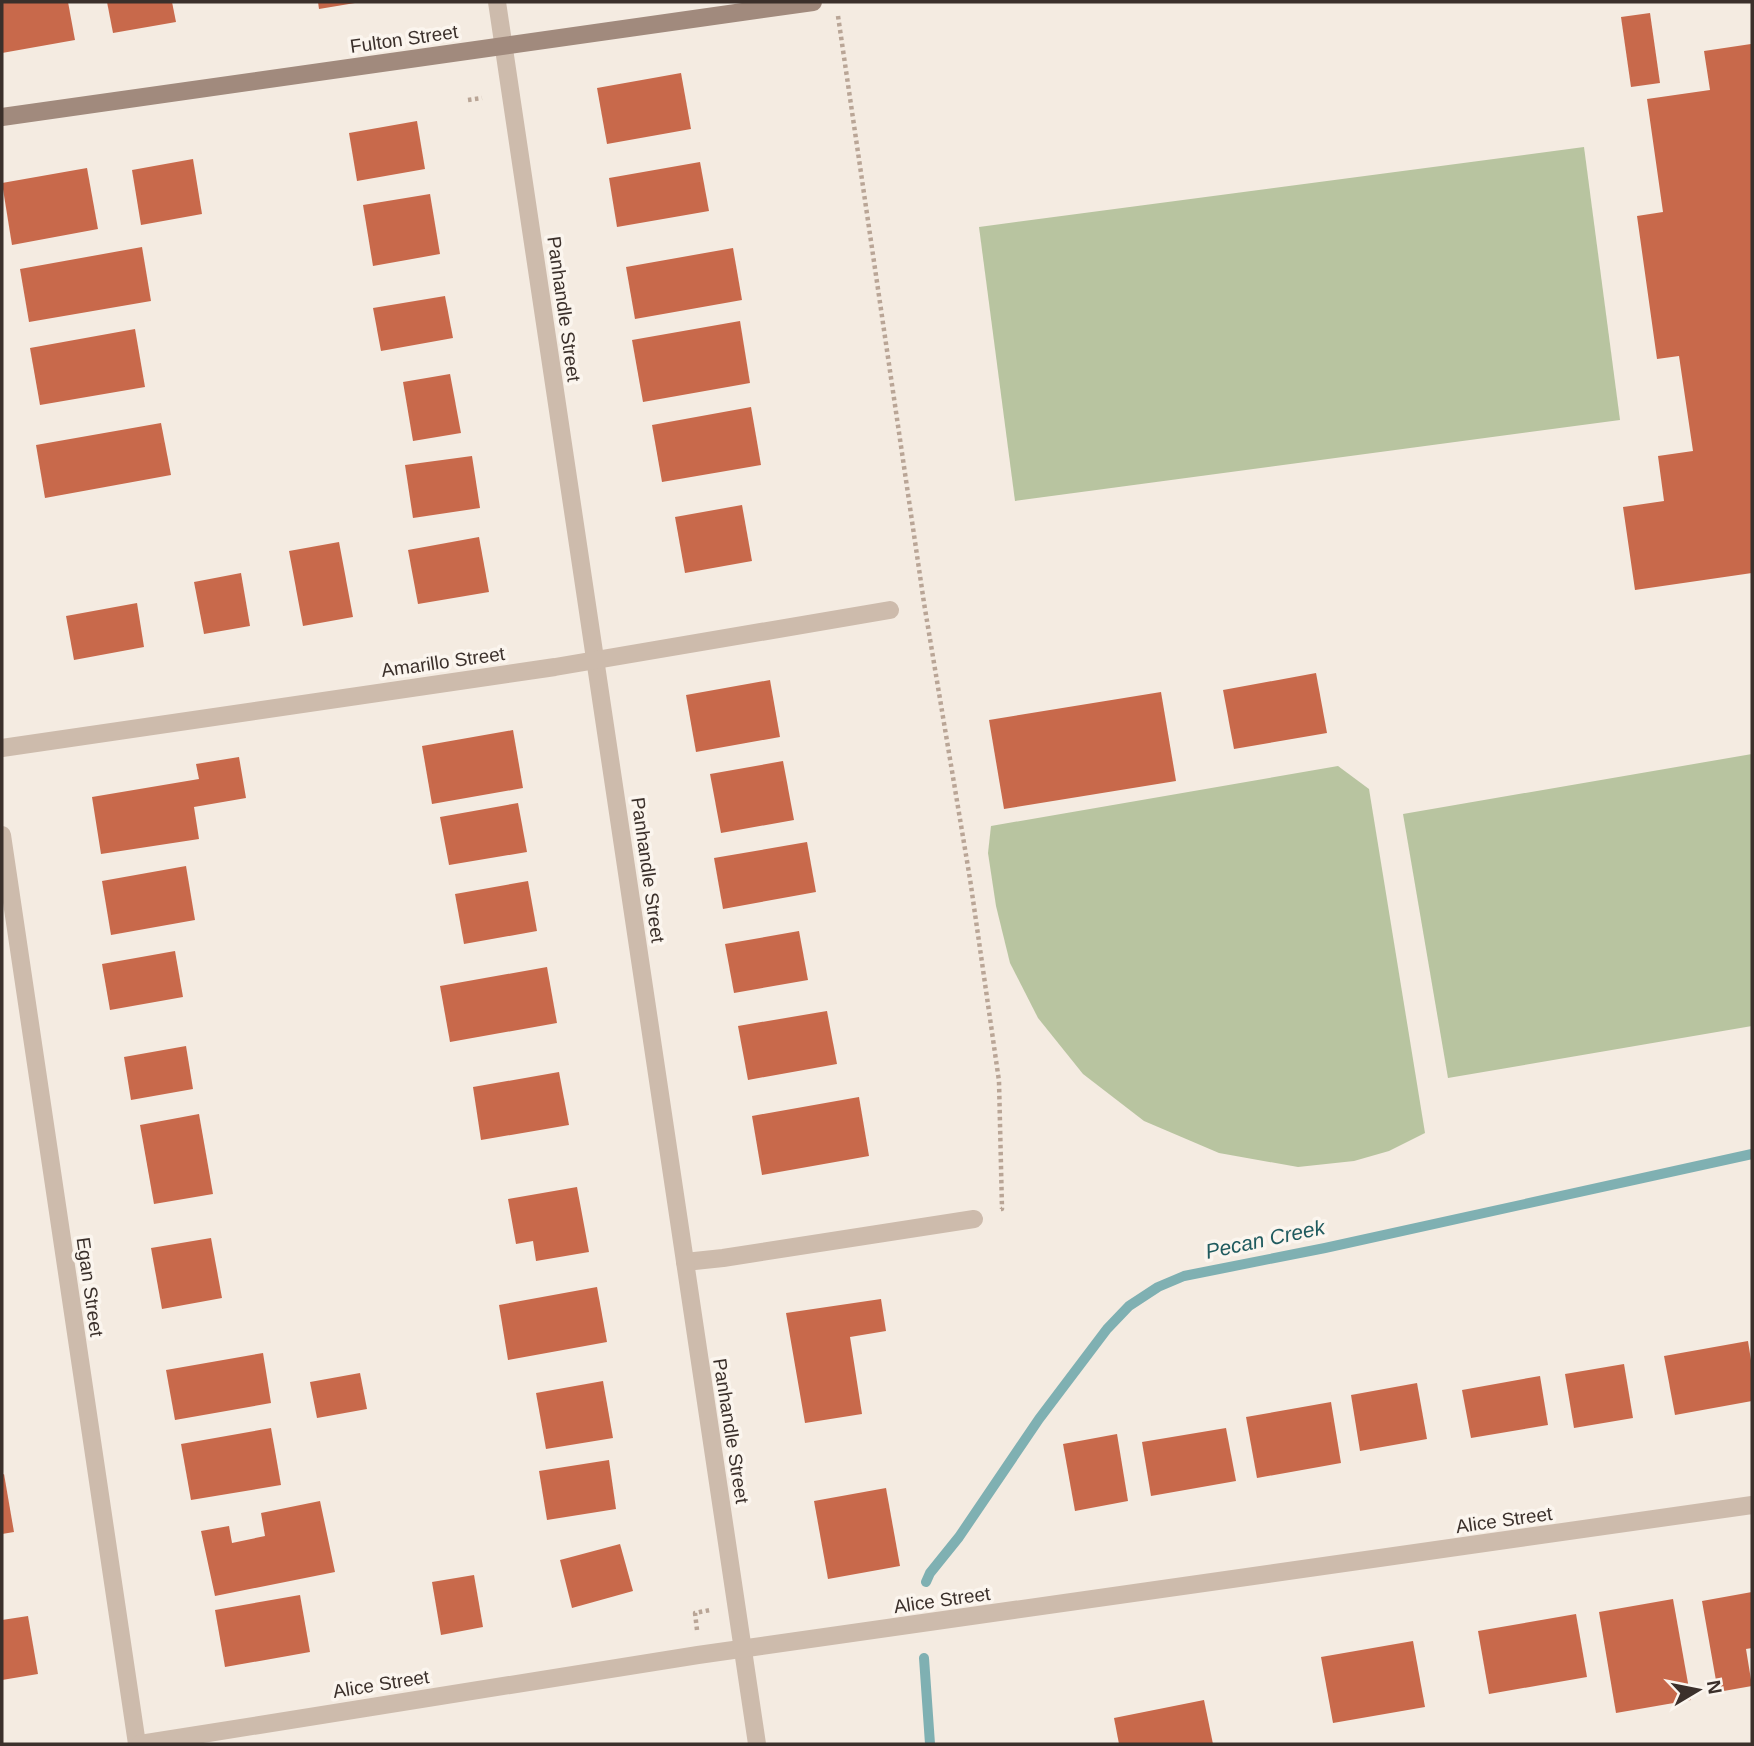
<svg xmlns="http://www.w3.org/2000/svg" width="1754" height="1746" viewBox="0 0 1754 1746" font-family="Helvetica,sans-serif">
<style>
.green{fill:#b8c4a0}
.lines{fill:none;stroke-linecap:round;stroke-linejoin:round}
.stream{stroke:#7fb0b2;stroke-width:10}
.building{fill:#c8694b}
.path{stroke:#b9a596;stroke-width:4.5;stroke-dasharray:3.5 3.5;stroke-linecap:butt}
.lane{stroke:#cdbbac;stroke-width:18}
.street{stroke:#cdbbac;stroke-width:18}
.secondary{stroke:#a18a7d;stroke-width:18}
.labels{text-anchor:middle;dominant-baseline:central;stroke-width:7;stroke-linejoin:round;paint-order:stroke}
.street-label{font-size:19px;fill:#3b302b;stroke:#fbf5ee}
.water-label{font-size:21px;font-style:italic;fill:#1f5a5e;stroke:#fbf5ee}
</style>
<rect width="100%" height="100%" fill="#f4ebe1"/>
<g class="green">
<polygon points="1584,147 1620,420 1015,501 979,227"/>
<polygon points="1752,754 1752,1026 1448,1078 1403,814"/>
<polygon points="1338,766 1369,789 1425,1133 1389,1151 1354,1161 1298,1167 1219,1153 1144,1121 1083,1074 1038,1018 1010,963 996,906 988,853 991,826"/>
</g>
<g class="lines">
<g class="stream">
<polyline points="926,1582 930,1573 959,1537 1039,1419 1107,1329 1129,1306 1158,1287 1184,1276 1325,1248 1752,1154"/>
<polyline points="924,1658 930,1744"/>
</g>
</g>
<g class="building">
<polygon points="2,2 68,2 75,40 2,53"/>
<polygon points="107,2 172,2 176,22 113,33"/>
<polygon points="318,2 355,2 355,3 319,9"/>
<polygon points="1650,13 1660,83 1631,87 1621,17"/>
<polygon points="1751,44 1752,573 1635,590 1623,507 1664,501 1658,456 1693,451 1679,356 1657,359 1637,216 1663,212 1647,99 1710,90 1704,51"/>
<polygon points="681,73 691,129 607,144 597,88"/>
<polygon points="417,121 425,169 357,181 349,133"/>
<polygon points="193,159 202,214 141,225 132,170"/>
<polygon points="700,162 709,211 617,227 609,178"/>
<polygon points="87,168 98,229 12,245 2,183"/>
<polygon points="430,194 440,254 373,266 363,205"/>
<polygon points="142,247 151,301 29,322 20,269"/>
<polygon points="733,248 742,300 635,319 626,267"/>
<polygon points="445,296 453,338 381,351 373,308"/>
<polygon points="740,321 750,383 643,402 632,340"/>
<polygon points="135,329 145,387 40,405 30,348"/>
<polygon points="450,374 461,433 413,441 403,382"/>
<polygon points="751,407 761,465 662,482 652,425"/>
<polygon points="161,423 171,475 45,498 36,445"/>
<polygon points="472,456 480,508 413,518 405,465"/>
<polygon points="742,505 752,561 685,573 675,517"/>
<polygon points="479,537 489,592 418,604 408,550"/>
<polygon points="339,542 353,617 303,626 289,551"/>
<polygon points="241,573 250,626 204,634 194,582"/>
<polygon points="137,603 144,647 74,660 66,616"/>
<polygon points="1316,673 1327,733 1234,749 1223,690"/>
<polygon points="770,680 780,737 696,752 686,695"/>
<polygon points="1161,692 1176,781 1004,809 989,720"/>
<polygon points="513,730 523,788 432,804 422,746"/>
<polygon points="239,757 246,798 194,807 199,839 101,854 92,797 199,779 196,764"/>
<polygon points="783,761 794,820 721,833 710,774"/>
<polygon points="518,803 527,852 449,865 440,817"/>
<polygon points="807,842 816,892 723,909 714,858"/>
<polygon points="186,866 195,920 111,935 102,881"/>
<polygon points="528,881 537,931 464,944 455,894"/>
<polygon points="799,931 808,980 734,993 725,944"/>
<polygon points="175,951 183,997 110,1010 102,964"/>
<polygon points="547,967 557,1023 450,1042 440,986"/>
<polygon points="827,1011 837,1064 748,1080 738,1026"/>
<polygon points="186,1046 193,1089 131,1100 124,1057"/>
<polygon points="559,1072 569,1125 481,1140 473,1087"/>
<polygon points="859,1097 869,1156 762,1175 752,1116"/>
<polygon points="199,1114 213,1194 154,1204 140,1125"/>
<polygon points="577,1187 589,1252 536,1261 533,1241 516,1244 508,1199"/>
<polygon points="211,1238 222,1298 162,1309 151,1248"/>
<polygon points="597,1287 607,1342 508,1360 499,1305"/>
<polygon points="881,1299 886,1331 850,1337 862,1414 805,1423 786,1313"/>
<polygon points="1748,1341 1752,1367 1752,1401 1675,1415 1664,1356"/>
<polygon points="263,1353 271,1403 175,1420 166,1370"/>
<polygon points="1624,1364 1633,1418 1574,1428 1565,1374"/>
<polygon points="360,1373 367,1409 317,1418 310,1382"/>
<polygon points="1540,1376 1548,1425 1471,1438 1462,1390"/>
<polygon points="603,1381 613,1438 546,1449 536,1393"/>
<polygon points="1417,1383 1427,1439 1360,1451 1351,1395"/>
<polygon points="1331,1402 1341,1463 1257,1478 1246,1417"/>
<polygon points="271,1428 281,1485 191,1500 181,1444"/>
<polygon points="1226,1428 1236,1481 1151,1496 1142,1442"/>
<polygon points="1117,1434 1128,1501 1075,1511 1063,1444"/>
<polygon points="609,1460 616,1509 547,1520 539,1471"/>
<polygon points="4,1474 14,1532 2,1534 2,1475"/>
<polygon points="886,1488 900,1566 828,1579 814,1501"/>
<polygon points="320,1501 335,1572 215,1596 201,1531 229,1526 232,1543 265,1536 261,1513"/>
<polygon points="620,1544 633,1591 572,1608 560,1560"/>
<polygon points="474,1575 483,1627 441,1635 432,1582"/>
<polygon points="1752,1592 1752,1648 1746,1649 1752,1686 1718,1692 1702,1601"/>
<polygon points="300,1595 310,1652 225,1667 215,1610"/>
<polygon points="1673,1599 1691,1700 1616,1713 1599,1612"/>
<polygon points="1576,1614 1587,1677 1489,1694 1478,1631"/>
<polygon points="28,1616 38,1674 2,1680 2,1620"/>
<polygon points="1413,1641 1425,1707 1333,1723 1321,1657"/>
<polygon points="1204,1700 1213,1744 1119,1744 1114,1718"/>
</g>
<g class="lines">
<g class="path">
<polyline points="838,16 924,603 970,879 999,1081 1002,1209 1001,1209"/>
<polyline points="468,100 482,98"/>
<polyline points="697,1630 695,1613 710,1610"/>
</g>
<polyline class="lane" points="685,1262 723,1258 974,1219"/>
<g class="street">
<polyline points="497,2 757,1744"/>
<polyline points="2,748 555,667 890,610"/>
<polyline points="2,835 137,1744"/>
<polyline points="140,1744 698,1655 1752,1505"/>
</g>
<polyline class="secondary" points="2,117 813,2"/>
</g>
<g class="labels">
<g class="street-label">
<text transform="translate(404 39) rotate(-8)">Fulton Street</text>
<text transform="translate(564 309) rotate(82)">Panhandle Street</text>
<text transform="translate(443 662) rotate(-8)">Amarillo Street</text>
<text transform="translate(648 870) rotate(82)">Panhandle Street</text>
<text transform="translate(90 1287) rotate(82)">Egan Street</text>
<text transform="translate(731 1431) rotate(81)">Panhandle Street</text>
<text transform="translate(1504 1520) rotate(-8)">Alice Street</text>
<text transform="translate(942 1600) rotate(-8)">Alice Street</text>
<text transform="translate(381 1684) rotate(-9)">Alice Street</text>
</g>
<g class="water-label">
<text transform="translate(1265 1239) rotate(-12)">Pecan Creek</text>
</g>
</g>
<rect width="1754" height="1746" fill="none" stroke="#3b302b" stroke-width="7"/>
<g transform="translate(1698 1690) rotate(80)" stroke="#fbf5ee" stroke-width="5" paint-order="stroke">
<path d="M0-5L12 26L0 18L-12 26Z" fill="#3b302b"/>
<text y="-10" font-size="19" font-weight="bold" text-anchor="middle" fill="#3b302b">N</text>
</g>
</svg>
